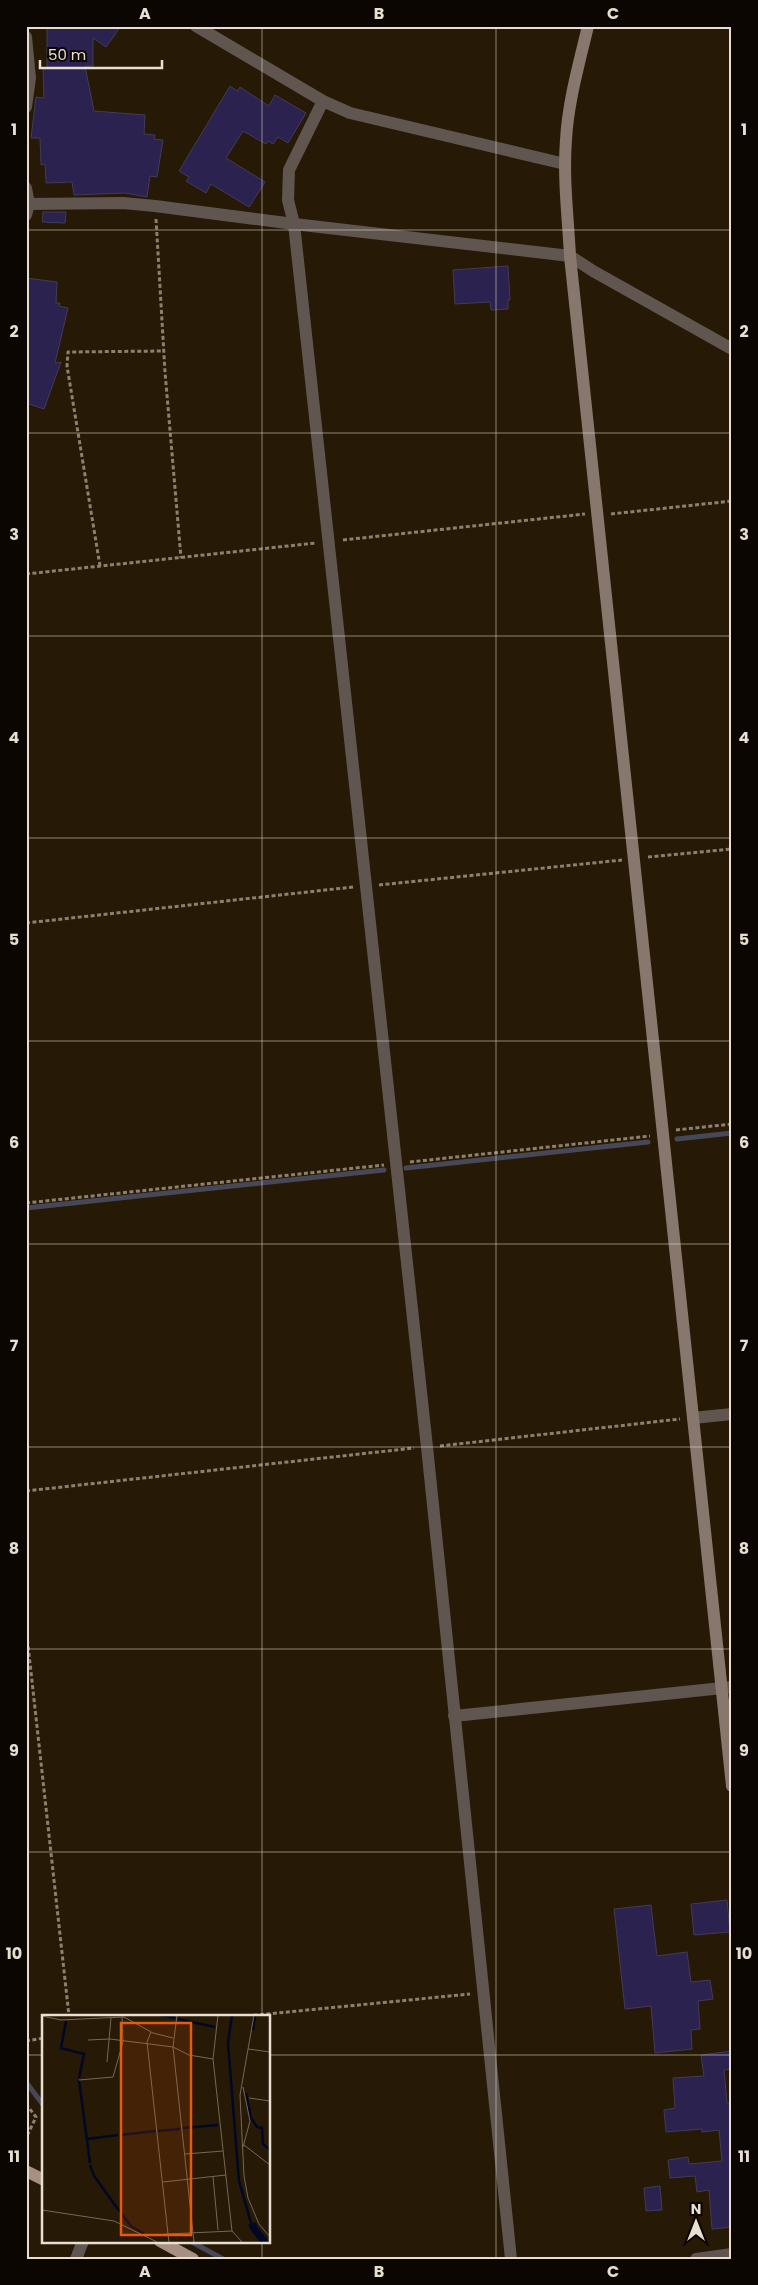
<svg xmlns="http://www.w3.org/2000/svg" width="758" height="2285" viewBox="0 0 758 2285" font-family="Poppins,sans-serif">
<style>
.lines{fill:none;stroke-linecap:round;stroke-linejoin:round}
.stream{stroke:#464858;stroke-width:5}
.building{fill:#2b224f;stroke:#403d54}
.path{stroke:#8c8171;stroke-width:3;stroke-dasharray:4 2.5;stroke-linecap:butt}
.street{stroke:#60564f;stroke-width:12}
.secondary{stroke:#88776d;stroke-width:12}
.primary{stroke:#a69083;stroke-width:12}
.grid{fill:none;stroke:#e8dfd2;stroke-width:1;stroke-opacity:0.55}
.inset-river{fill:none;stroke:#000823;stroke-width:2.5}
.inset-road{fill:none;stroke:#746857;stroke-width:1}
.view{fill:#e8590c;fill-opacity:0.15;stroke:#e8590c;stroke-width:2.5}
.inset-edge{fill:none;stroke:#e8dfd2;stroke-width:2.5}
.neatline{fill:none;stroke:#e8dfd2;stroke-width:2}
.grid-label{font-size:16px;text-anchor:middle;font-weight:bold;fill:#e8dfd2}
</style>
<rect width="100%" height="100%" fill="#261905"/>
<g class="lines">
<g class="stream">
<polyline points="677,1139 732,1133"/>
<polyline points="406,1168 648,1142"/>
<polyline points="26,1208 384,1170"/>
<polyline points="26,2082 44,2106"/>
<polyline points="190,2241 223,2259"/>
</g>
</g>
<g class="building">
<polygon points="47,26 121,26 106,47 93,38 93,66 85,66 94,111 145,115 144,134 155,135 154,139 163,140 157,177 150,176 147,197 125,193 74,195 72,182 46,183 45,164 41,165 40,138 31,138 36,97 44,98 43,68 47,68"/>
<polygon points="230,86 237,91 240,87 269,106 275,95 306,113 288,143 278,137 273,144 268,141 266,144 243,131 226,158 265,182 249,207 211,184 206,193 186,181 189,177 179,171"/>
<polygon points="43,212 66,212 65,223 42,222"/>
<polygon points="508,266 510,300 508,300 508,309 491,310 490,302 455,304 453,270"/>
<polygon points="26,278 57,282 56,303 60,303 59,306 68,308 55,363 61,362 44,409 26,403"/>
<polygon points="727,1900 730,1932 694,1935 691,1904"/>
<polygon points="651,1905 657,1956 687,1952 691,1982 710,1980 713,1999 698,2001 700,2029 691,2030 692,2049 655,2053 651,2006 625,2009 614,1909"/>
<polygon points="732,2051 732,2069 724,2070 727,2103 732,2103 732,2227 712,2229 709,2190 697,2192 695,2176 670,2178 668,2160 688,2157 689,2164 722,2161 719,2130 702,2132 702,2129 666,2132 664,2110 675,2108 673,2078 704,2076 701,2055"/>
<polygon points="660,2186 662,2210 646,2211 644,2188"/>
</g>
<g class="lines">
<g class="path">
<polyline points="156,219 165,372 181,558"/>
<polyline points="611,514 732,501"/>
<polyline points="343,540 585,514"/>
<polyline points="100,566 67,366 68,352 164,351"/>
<polyline points="26,574 316,543"/>
<polyline points="648,857 732,849"/>
<polyline points="379,885 622,860"/>
<polyline points="26,923 353,887"/>
<polyline points="676,1130 732,1124"/>
<polyline points="410,1162 650,1136"/>
<polyline points="26,1203 384,1165"/>
<polyline points="440,1446 680,1419"/>
<polyline points="26,1491 414,1448"/>
<polyline points="26,1627 69,2016"/>
<polyline points="247,2016 470,1994"/>
<polyline points="26,2041 44,2038"/>
<polyline points="26,2104 36,2117 26,2138"/>
</g>
<g class="street">
<polyline points="196,26 323,101 350,113 565,164"/>
<polyline points="26,37 30,78 26,107"/>
<polyline points="323,101 289,170 288,200 294,224 427,1447 511,2259"/>
<polyline points="26,188 29,204 26,215"/>
<polyline points="26,204 123,203 155,206 294,224 570,256 593,271 732,349"/>
<polyline points="693,1418 732,1414"/>
<polyline points="454,1716 732,1687"/>
<polyline points="76,2259 83,2241"/>
<polyline points="696,2259 732,2254"/>
</g>
<path class="secondary" d="M588,26C579,64 568,102 566,140C563,178 568,217 570,256L732,1786"/>
<g class="primary">
<polyline points="26,2171 44,2180"/>
<polyline points="160,2241 193,2259"/>
</g>
</g>
<path class="grid" d="M262,26V2016M496,26V2259M26,230H732M26,433H732M26,636H732M26,838H732M26,1041H732M26,1244H732M26,1447H732M26,1649H732M26,1852H732M26,2055H44M269,2055H732M262,2241V2259"/>
<g transform="translate(42 2015)">
<rect width="228" height="228" fill="#261905"/>
<path d="M214,207L215,211L227,227H218L210,217L206,210Z" fill="#000823"/>
<path class="inset-river" d="M118,0L133,3M190,0L186,28L197,166L210,211M136,4L173,12M24,6L19,33L42,39L37,63M211,15L213,0M37,65L48,148M204,78L209,103L215,112L220,113L221,129L228,135M141,113L176,110M116,116L138,114M78,120L114,116M45,124L76,120M48,150L52,161L78,197M79,198L89,211L102,219"/>
<path class="inset-road" d="M135,0L131,32L152,227M176,0L171,44L190,216L200,227M212,0L198,80L202,161L206,183L217,209L228,222M0,1L19,5L82,2L111,18L131,23M109,17L105,27L126,219L114,220M46,25L68,24L131,32L147,40L171,44M206,34L228,37M65,47L69,3M37,65L71,62L81,27L80,2M201,72L208,106L201,132M207,83L228,86M202,130L228,150M143,139L181,136M171,162L176,215M121,167L184,160M0,195L72,206L115,227M127,227L126,219L190,216"/>
<path class="view" d="M79,8H149V220H79Z"/>
<rect width="228" height="228" class="inset-edge"/>
</g>
<rect width="758" height="2285" fill="none" stroke="#0b0601" stroke-width="55"/>
<g transform="translate(696 2222)" stroke="#0b0601" stroke-width="4" paint-order="stroke">
<path d="M0-4L9 19L0 12L-9 19Z" fill="#e8dfd2"/>
<text y="-8" font-size="14" font-weight="bold" text-anchor="middle" fill="#e8dfd2">N</text>
</g>
<path d="M40 60v8h122v-8" fill="none" stroke="#e8dfd2" stroke-width="2.5"/>
<text x="48" y="60" font-size="15" fill="#e8dfd2" stroke="#0b0601" stroke-width="4" paint-order="stroke">50 m</text>
<rect x="28" y="28" width="702" height="2230" class="neatline"/>
<g class="grid-label">
<text x="145" y="19">A</text>
<text x="379" y="19">B</text>
<text x="613" y="19">C</text>
<text x="14" y="135">1</text>
<text x="744" y="135">1</text>
<text x="14" y="337">2</text>
<text x="744" y="337">2</text>
<text x="14" y="540">3</text>
<text x="744" y="540">3</text>
<text x="14" y="743">4</text>
<text x="744" y="743">4</text>
<text x="14" y="945">5</text>
<text x="744" y="945">5</text>
<text x="14" y="1148">6</text>
<text x="744" y="1148">6</text>
<text x="14" y="1351">7</text>
<text x="744" y="1351">7</text>
<text x="14" y="1554">8</text>
<text x="744" y="1554">8</text>
<text x="14" y="1756">9</text>
<text x="744" y="1756">9</text>
<text x="14" y="1959">10</text>
<text x="744" y="1959">10</text>
<text x="14" y="2162">11</text>
<text x="744" y="2162">11</text>
<text x="145" y="2277">A</text>
<text x="379" y="2277">B</text>
<text x="613" y="2277">C</text>
</g>
</svg>
